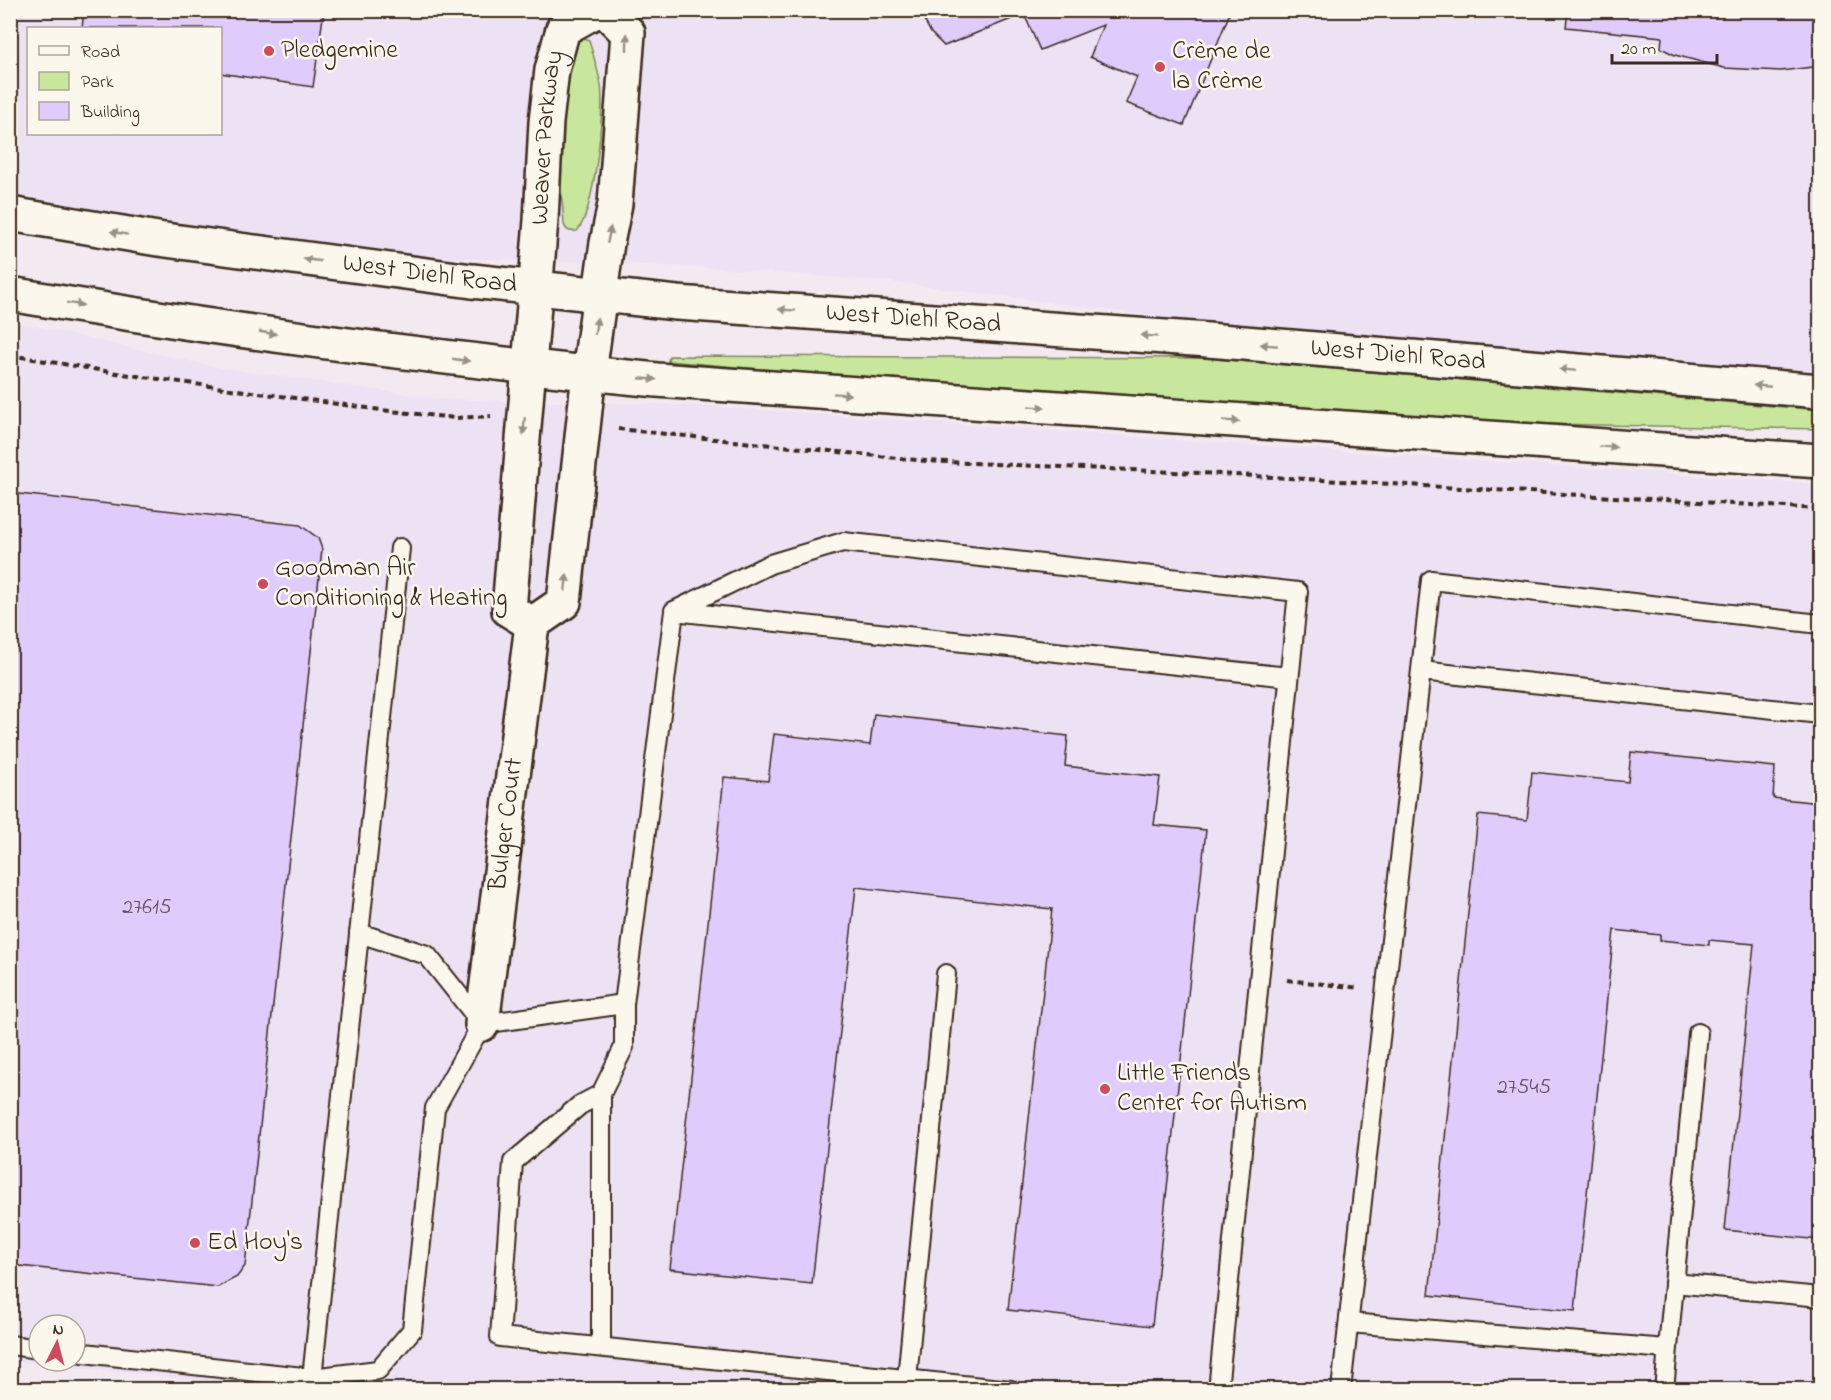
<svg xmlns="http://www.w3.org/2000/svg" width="1831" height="1400" viewBox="0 0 1831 1400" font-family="'Indie Flower',sans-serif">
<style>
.built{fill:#ede1f4;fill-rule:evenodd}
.green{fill:#c9e69d;stroke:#82885e;stroke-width:1.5}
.building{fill:#dfcbfc;stroke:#3b2a1e;stroke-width:1.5}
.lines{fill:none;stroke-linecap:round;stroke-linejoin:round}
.lane-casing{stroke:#3b2a1e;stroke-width:22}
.street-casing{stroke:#3b2a1e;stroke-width:38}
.secondary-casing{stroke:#3b2a1e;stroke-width:38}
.path{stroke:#3b2a1e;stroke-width:4;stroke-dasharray:6 4.5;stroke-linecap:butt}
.lane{stroke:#fbf7ec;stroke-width:18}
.street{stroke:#fbf7ec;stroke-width:33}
.secondary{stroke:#fbf7ec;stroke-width:33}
.oneway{fill:#9b9085}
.poi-dot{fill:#d1495b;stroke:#fbf7ec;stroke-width:2}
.labels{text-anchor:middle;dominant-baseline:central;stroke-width:5;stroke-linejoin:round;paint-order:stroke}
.number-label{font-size:22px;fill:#645256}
.poi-label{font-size:26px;fill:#3b2a1e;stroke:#fbf7ec;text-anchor:start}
.street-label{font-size:26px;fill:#3b2a1e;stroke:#fbf7ec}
</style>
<rect width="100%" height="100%" fill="#f3eaf1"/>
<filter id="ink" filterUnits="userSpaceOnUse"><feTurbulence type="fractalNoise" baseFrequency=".0167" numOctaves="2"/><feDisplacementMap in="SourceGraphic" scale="12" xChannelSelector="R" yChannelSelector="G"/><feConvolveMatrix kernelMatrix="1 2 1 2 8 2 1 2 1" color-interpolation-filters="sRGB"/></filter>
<g filter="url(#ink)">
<g class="built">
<path d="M10,11H1820V373L1207,323L901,283L717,268L439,257L149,218L11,194ZM28,28H220V134H28Z"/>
<path d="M11,321L217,367L439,399L691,405L1289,448L1820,484V1389L299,1390L11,1361ZM39,1325H75V1361H39Z"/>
</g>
<g class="green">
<path d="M582,37L589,40C593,55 598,70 601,85C605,112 594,213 577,231C570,232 566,231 564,224C563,205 560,187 560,168C560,126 567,80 577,40Z"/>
<polygon points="669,356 1203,358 1820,410 1820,429 1547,424 1344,412 919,383 668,361"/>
</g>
<g class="building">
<polygon points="84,10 324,10 313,87 220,73 220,28 82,28"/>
<polygon points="919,10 1231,10 1184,125 1126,103 1137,77 1090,57 1103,25 1040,50 1024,14 944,46 931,33"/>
<polygon points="1559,10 1820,10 1820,66 1781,71 1724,68 1675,55 1661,48 1662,37 1566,27 1568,11"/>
<polygon points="10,493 300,525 318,538 322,549 245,1266 237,1277 218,1287 10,1265"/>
<polygon points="874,714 1068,736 1065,766 1160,777 1154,825 1206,830 1152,1326 1008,1310 1052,909 856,887 812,1284 670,1269 724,777 768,781 774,734 870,745"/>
<polygon points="1631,752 1775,767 1773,798 1820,803 1820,1240 1725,1230 1754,944 1709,940 1709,945 1660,940 1660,935 1614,930 1575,1311 1429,1295 1478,815 1527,820 1532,772 1628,782"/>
</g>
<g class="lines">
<g class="lane-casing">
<g id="lane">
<polyline points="674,611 1289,677"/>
<polyline points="1421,671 1820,714"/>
<polyline points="359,933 427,955 482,1024"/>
<polyline points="624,1004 674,611 770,564 843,542 1298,592 1218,1390"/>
<polyline points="482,1024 624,1004 624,1047 601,1094 580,1105 513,1162 500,1337 1011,1390"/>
<polyline points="601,1094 601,1347"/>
<polyline points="1674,1283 1820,1297"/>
<polyline points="1349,1323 1667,1349"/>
<polyline points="10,1345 39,1349"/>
<polyline points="75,1352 312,1378 378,1370 412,1330 435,1108 482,1024"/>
<polyline points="312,1378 400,548"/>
<polyline points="907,1379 946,974"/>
<polyline points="1341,1390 1431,580 1820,624"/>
<polyline points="1664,1390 1698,1033"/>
</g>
</g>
<g class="street-casing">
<g id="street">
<path id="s1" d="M532,624L509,610L541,220L546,122L552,70L563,29L597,10"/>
<path id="s2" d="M482,1024L532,624L564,602L589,373L607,243L615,204L628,33L605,10"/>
</g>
</g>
<g class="secondary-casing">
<g id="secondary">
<path id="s3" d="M10,214L158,239L472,281L677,303L1208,340L1820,391"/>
<path d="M10,294C225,331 441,359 657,380L1820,461"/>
</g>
</g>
<g class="path">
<polyline points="10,355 123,374 381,410 455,418 491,416"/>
<polyline points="618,429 926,461 1220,474 1820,509"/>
<polyline points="1287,980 1360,988"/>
</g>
<use href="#lane" class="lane"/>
<use href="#street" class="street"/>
<use href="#secondary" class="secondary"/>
</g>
<defs><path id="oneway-solid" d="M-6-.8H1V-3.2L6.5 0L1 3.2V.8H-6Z" transform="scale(1.5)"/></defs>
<g class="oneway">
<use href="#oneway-solid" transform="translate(627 42) rotate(-90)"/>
<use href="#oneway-solid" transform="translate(119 233) rotate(-170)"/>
<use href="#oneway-solid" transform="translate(609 235) rotate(-79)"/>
<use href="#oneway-solid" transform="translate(312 260) rotate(-172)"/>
<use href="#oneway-solid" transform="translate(75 304) rotate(9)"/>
<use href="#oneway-solid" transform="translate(787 310) rotate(-176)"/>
<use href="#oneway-solid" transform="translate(596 326) rotate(-82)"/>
<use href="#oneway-solid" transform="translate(268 333) rotate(8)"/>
<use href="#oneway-solid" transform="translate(1149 336) rotate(-176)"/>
<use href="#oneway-solid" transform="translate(1269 345) rotate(-175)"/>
<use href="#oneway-solid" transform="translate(461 360) rotate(8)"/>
<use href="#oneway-solid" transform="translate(1568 370) rotate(-175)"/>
<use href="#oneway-solid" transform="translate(648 379) rotate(5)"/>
<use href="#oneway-solid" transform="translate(1762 386) rotate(-175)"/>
<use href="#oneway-solid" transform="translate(842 394) rotate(4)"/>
<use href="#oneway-solid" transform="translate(1037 407) rotate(4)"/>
<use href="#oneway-solid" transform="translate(1231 421) rotate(4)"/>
<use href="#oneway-solid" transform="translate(524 426) rotate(95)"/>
<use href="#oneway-solid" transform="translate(1608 447) rotate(4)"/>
<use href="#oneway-solid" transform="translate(566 583) rotate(-84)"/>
</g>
</g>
<g class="poi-dot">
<circle cx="269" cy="51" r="6"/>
<circle cx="1160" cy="67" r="6"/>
<circle cx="263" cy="584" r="6"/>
<circle cx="1105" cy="1089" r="6"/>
<circle cx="195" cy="1243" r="6"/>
</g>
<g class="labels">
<g class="number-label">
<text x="147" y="908">27615</text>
<text x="1524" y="1088">27545</text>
</g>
<g class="poi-label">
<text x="281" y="51">Pledgemine</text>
<text x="1172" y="52">Crème de<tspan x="1172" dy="30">la Crème</tspan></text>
<text x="275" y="569">Goodman Air<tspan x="275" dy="30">Conditioning &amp; Heating</tspan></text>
<text x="1117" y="1074">Little Friends<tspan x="1117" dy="30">Center for Autism</tspan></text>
<text x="207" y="1243">Ed Hoy's</text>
</g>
<g class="street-label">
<text stroke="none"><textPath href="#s1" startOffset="501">Weaver Parkway</textPath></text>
<text stroke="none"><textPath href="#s3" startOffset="424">West Diehl Road</textPath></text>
<text stroke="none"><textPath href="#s3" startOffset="910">West Diehl Road</textPath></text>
<text stroke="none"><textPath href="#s3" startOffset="1396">West Diehl Road</textPath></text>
<text stroke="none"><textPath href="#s2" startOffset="201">Bulger Court</textPath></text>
</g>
</g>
<rect width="1831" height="1400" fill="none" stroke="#fbf7ec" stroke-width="36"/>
<rect x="18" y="18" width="1795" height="1364" fill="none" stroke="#3b2a1e" stroke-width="2" filter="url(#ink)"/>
<rect x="27" y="27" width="195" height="108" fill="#fbf7ec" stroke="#aea59a" stroke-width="1.5"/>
<rect x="39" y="46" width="30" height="9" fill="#fbf7ec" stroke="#aea59a" stroke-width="1.5"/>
<text x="81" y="57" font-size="18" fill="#3b2a1e">Road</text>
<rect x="39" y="72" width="30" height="18" fill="#c9e69d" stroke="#aea59a" stroke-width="1.5"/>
<text x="81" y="87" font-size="18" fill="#3b2a1e">Park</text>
<rect x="39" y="102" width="30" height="18" fill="#dfcbfc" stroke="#aea59a" stroke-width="1.5"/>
<text x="81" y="117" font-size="18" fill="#3b2a1e">Building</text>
<g transform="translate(57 1343) rotate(6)"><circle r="28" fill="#fbf7ec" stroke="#aea59a" stroke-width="1.5"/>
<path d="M0-4.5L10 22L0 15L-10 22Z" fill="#d1495b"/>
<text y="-9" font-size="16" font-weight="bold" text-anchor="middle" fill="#3b2a1e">N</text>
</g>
<path d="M1612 54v9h105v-9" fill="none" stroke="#3b2a1e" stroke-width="3"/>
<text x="1621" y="54" font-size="18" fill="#3b2a1e" stroke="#fbf7ec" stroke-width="4.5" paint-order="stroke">20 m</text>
</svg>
